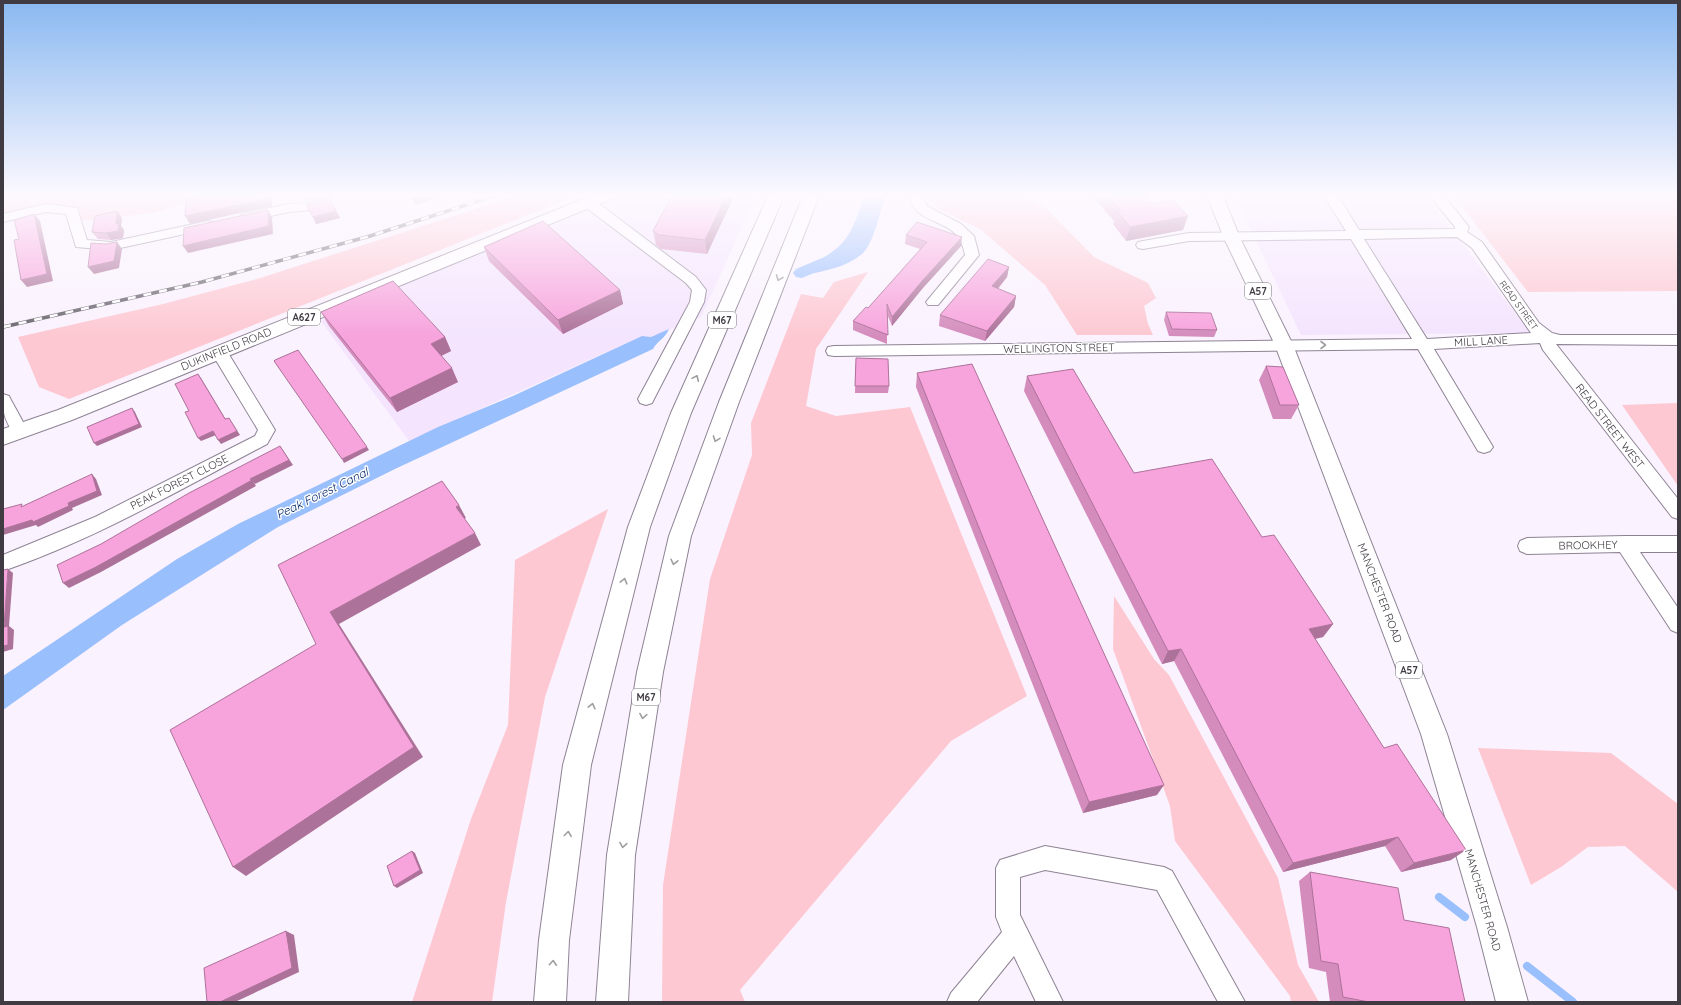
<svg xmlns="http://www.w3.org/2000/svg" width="1681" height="1005" viewBox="0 0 1681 1005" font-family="Quicksand,sans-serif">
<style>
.built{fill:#f4e4fe}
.green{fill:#fdc8d2}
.water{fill:#9abffd}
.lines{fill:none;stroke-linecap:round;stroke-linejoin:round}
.stream{stroke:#9abffd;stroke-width:8}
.canal{fill:#9abffd;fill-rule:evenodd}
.minor-casing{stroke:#8e8394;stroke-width:2}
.primary-casing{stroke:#8e8394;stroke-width:2}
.motorway-casing{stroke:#8e8394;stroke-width:2}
.minor{fill:#fff;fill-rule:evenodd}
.primary{fill:#fff;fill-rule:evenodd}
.motorway{fill:#fff;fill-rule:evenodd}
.rail-casing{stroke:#69646c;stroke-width:3.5}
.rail{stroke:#fff;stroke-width:2.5;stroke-dasharray:8;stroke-linecap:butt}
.wall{fill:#d48cbd}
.shaded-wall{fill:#ad729a}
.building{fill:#f7a3dc;stroke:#ad729a}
.oneway{stroke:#a09da0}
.labels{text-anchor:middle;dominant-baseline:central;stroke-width:3;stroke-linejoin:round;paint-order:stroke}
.far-street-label{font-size:9px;fill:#403b42;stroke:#fff}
.shield{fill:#fff;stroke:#79767b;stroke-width:1}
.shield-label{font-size:10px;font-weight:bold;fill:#403b42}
.street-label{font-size:11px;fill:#403b42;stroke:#fff}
.water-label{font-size:12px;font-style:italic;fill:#052b6c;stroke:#fff}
</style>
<rect width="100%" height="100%" fill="#faf2fe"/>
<g class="built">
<polygon points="605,196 756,196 701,317 651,337 642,336 409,441 321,321 445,260"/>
<polygon points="1235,196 1427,196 1530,333 1301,335"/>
</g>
<g class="green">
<path d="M3,196H213L152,213L79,221L68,207C46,201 25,208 3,213Z"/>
<polygon points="516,196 575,196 69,399 39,387 18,337 163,304 257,279"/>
<polygon points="928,196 1020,196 1046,208 1094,257 1148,283 1156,298 1144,306 1148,324 1153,335 1077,335 1045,285 980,229 941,210"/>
<polygon points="1454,196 1678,196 1678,291 1528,292"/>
<polygon points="868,272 816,349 806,406 836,416 910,407 1027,696 951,741 740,990 745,1002 662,1002 663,885 710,579 752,455 751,423 801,294 823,298 834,282"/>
<polygon points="1678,403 1678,486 1622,405"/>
<polygon points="608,509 545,697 506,902 492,1002 412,1002 471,819 508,725 515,560"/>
<polygon points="1114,596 1154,659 1169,675 1278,878 1298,965 1319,1002 1291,1002 1290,996 1175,841 1170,806 1113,649"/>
<polygon points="1478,748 1611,753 1678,804 1678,892 1625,846 1588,847 1561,867 1531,885"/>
</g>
<g class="water">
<path d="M864,196H885C880,212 874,242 863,253C848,267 824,271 805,275L809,266C847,246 851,236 864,196Z"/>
<path d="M669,329C664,340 658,340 653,349L397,468L278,527L122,625L3,710V676L177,559L238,524L438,427L513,396L642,336L651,337Z"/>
</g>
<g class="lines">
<g class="stream">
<polyline points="1439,897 1465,917"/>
<polyline points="1527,966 1573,1002"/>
</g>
<polygon class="canal" points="834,253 840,254 843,258 840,262 802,278 796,277 793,273 796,269"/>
<g class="minor-casing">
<g id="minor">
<path d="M908,196H922L927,206L961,224L974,236L979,255L938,305H928L926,302L965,255C959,223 939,228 918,212C914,209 911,201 908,196Z"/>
<path d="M1324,196H1338L1359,230L1455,229V227L1430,196H1444L1469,227L1467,232L1482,242L1539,323L1552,333L1560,335H1678V345L1556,344L1678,499V519L1672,517L1543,350L1540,343L1434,349L1493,447L1490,451L1484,453L1478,451L1418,349L834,356L828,355L826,351L828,347L834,346L1412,339L1351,239L1189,241L1143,249L1138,248L1136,245L1138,242L1143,241L1189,233L1346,231ZM1457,237L1472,248L1531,333L1427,339L1364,239Z"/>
<polygon points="589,199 594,200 696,277 706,290 704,302 654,399 652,403 646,405 640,403 638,399 690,302 692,290 686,283 584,206 582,203 584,200"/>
<polygon points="317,202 322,203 324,206 322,209 289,212 247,221 242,220 240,217 242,214 289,204"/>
<polygon points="46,204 77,208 87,240 111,242 208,221 213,222 215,225 213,228 208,229 111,250 76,247 66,214 46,212 3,222 3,214"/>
<path d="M219,347L225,348L275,430L267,444C181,489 96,539 3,571V555L95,517L255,436L258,430L211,352L213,348Z"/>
<path d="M3,394L9,396L11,400L28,431L26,435L20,437L14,435C4,417 3,415 3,394Z"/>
<polygon points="1625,536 1678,536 1678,552 1640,552 1678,608 1678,633 1671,630 1620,552 1527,554 1520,551 1518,546 1520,541 1527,538"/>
<polygon points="1045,846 1164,867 1172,871 1245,1002 1218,1002 1157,890 1045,870 1020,877 1020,915 1063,1002 1036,1002 1014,956 977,1002 947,1002 951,993 1002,932 996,917 996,868 1000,860"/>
</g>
</g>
<g class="primary-casing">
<g id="primary">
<polygon points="591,196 613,196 611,199 72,420 3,445 3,429 58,410"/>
<polygon points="1207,196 1223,196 1240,238 1293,345 1447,734 1507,927 1528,1002 1496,1002 1477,927 1421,734 1275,345 1224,238"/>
</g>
</g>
<g class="motorway-casing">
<g id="motorway">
<polygon points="768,196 784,196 691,413 650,527 591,765 569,940 566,1002 534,1002 539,940 563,765 628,527 671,413"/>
<polygon points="803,196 819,196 739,402 691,536 663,672 635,855 628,1002 596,1002 607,855 637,672 669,536 719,402"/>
</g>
</g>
<use href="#minor" class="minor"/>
<use href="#primary" class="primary"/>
<use href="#motorway" class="motorway"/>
<g class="rail-casing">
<polyline id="rail" points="3,327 202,282 370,236 494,196"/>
</g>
<use href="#rail" class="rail"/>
</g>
<g class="wall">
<polygon points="303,196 329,196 340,218 316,224 319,203 320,201 305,201"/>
<polygon points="408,196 439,196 416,205"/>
<polygon points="672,196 734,196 707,254 661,249 656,245 653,231"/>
<polygon points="1092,196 1144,196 1152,204 1183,230 1126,241 1113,224 1114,221"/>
<polygon points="117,211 122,218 121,226 124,230 123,238 111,240 98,239 92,232"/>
<polygon points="906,235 961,246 922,289 892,326 887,314 887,344 853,330 853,321 868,308 920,249 905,244"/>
<polygon points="484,247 620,290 623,304 563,334 489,261"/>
<polygon points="1009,267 1007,277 998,289 1016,296 1014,307 985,341 939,326 940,315"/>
<polygon points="321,312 445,337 451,351 441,356 458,382 397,412 329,326"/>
<polygon points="1166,312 1217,330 1214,337 1169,336 1164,320"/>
<polygon points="856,358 889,386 888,393 855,393"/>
<polygon points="1266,366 1299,405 1291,419 1273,419 1259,380"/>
<polygon points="917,373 1157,795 1083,813 916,387"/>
<polygon points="1027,376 1134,473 1262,537 1333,624 1323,637 1315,639 1451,860 1401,872 1385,846 1283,872 1174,661 1162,664 1024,391"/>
<polygon points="1310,872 1404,920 1465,1002 1330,1002 1326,972 1309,968 1299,881"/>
</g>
<g class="shaded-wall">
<polygon points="268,196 272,196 272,206 190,224 185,216"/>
<polygon points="417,196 439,196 416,205 413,198"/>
<polygon points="726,196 734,196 707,254 705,240"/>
<polygon points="268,210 272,217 273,234 188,253 183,246"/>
<polygon points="117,211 122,218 121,226 124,230 123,238 111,240 106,233 116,224"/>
<polygon points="336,211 340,218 316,224 313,217"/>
<polygon points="34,214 40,221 53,281 27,287 21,280"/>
<polygon points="1188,216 1183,230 1126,241 1130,227"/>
<polygon points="962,237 961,246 922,289 892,326 892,317 923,280"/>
<polygon points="117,242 122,249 119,268 94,274 88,267"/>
<polygon points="1009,267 1007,277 990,297 992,286"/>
<polygon points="620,290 623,304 563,334 558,320"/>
<polygon points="1016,296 1014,307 985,341 987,331"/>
<polygon points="445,337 451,351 437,358 431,344"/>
<polygon points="452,368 458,382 397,412 390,398"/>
<polygon points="198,374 201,378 228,423 225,419"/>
<polygon points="132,408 135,412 142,427 97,446 94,443"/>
<polygon points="229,418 240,435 221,444 218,440"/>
<polygon points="213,431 216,435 201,441 198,438"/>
<polygon points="280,446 293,465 255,484 250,479"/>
<polygon points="367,447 369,450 344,463 342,459"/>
<polygon points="92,474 96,479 102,495 72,508 73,510 38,527 36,525 3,535 3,529 68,503"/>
<polygon points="252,480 256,486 101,572 69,588 63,583"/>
<polygon points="459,505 466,518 463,519 456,507"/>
<polygon points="475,533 481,545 339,624 423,757 246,876 233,867 330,612"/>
<polygon points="8,569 13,573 9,626 14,630 13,649 3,652 4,627"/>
<polygon points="1333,624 1323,637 1300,642 1309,629"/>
<polygon points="1181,649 1174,661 1162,664 1168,651"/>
<polygon points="1164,785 1157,795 1083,813 1089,802"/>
<polygon points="1398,837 1385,846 1283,872 1293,863"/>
<polygon points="1466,850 1451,860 1401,872 1414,863"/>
<polygon points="412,851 415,853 423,873 397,888 394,886"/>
<polygon points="286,931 294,935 299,972 235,1002 220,1002"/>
</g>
<g class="building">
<polygon points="201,196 268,196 268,199 185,216 186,199"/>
<polygon points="320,196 329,196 336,211 313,217 306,204 319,203 322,198"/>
<polygon points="672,196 726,196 705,240 659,235 653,231"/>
<polygon points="1108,196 1144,196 1152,204 1173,200 1188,216 1130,227 1116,210 1120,210"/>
<polygon points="268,210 269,226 183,246 184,228"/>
<polygon points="117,211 116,224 119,223 118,231 106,233 92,232 95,216"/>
<polygon points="34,214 47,274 21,280 14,240 19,239 14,220"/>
<polygon points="543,221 620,290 558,320 484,247"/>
<polygon points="917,222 962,237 923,280 892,317 887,304 888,335 853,321 866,307 868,308 927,242 906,235"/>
<polygon points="117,242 114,261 88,267 91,243 106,244"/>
<polygon points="988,259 1009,267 992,286 1016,296 987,331 940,315"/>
<polygon points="393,281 445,337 431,344 452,368 390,398 321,312"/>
<polygon points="1166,312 1211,313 1217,330 1172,329"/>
<polygon points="298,350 367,447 342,459 274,361 275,360"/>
<polygon points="856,358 888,359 889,386 855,386"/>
<polygon points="972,364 1164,785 1089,802 917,373"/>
<polygon points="1266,366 1283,367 1299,405 1280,405"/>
<polygon points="1073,369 1134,473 1212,459 1262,537 1274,535 1333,624 1309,629 1384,748 1397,744 1466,850 1414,863 1398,837 1293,863 1181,649 1168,651 1027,376"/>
<polygon points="198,374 225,419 229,418 237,431 218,440 213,431 198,438 185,412 189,411 175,384"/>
<polygon points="132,408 139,424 94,443 87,427"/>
<polygon points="280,446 289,460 250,479 252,480 96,567 63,583 57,565 101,544 189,493"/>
<polygon points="92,474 97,491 68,503 69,506 33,522 32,520 3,529 3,509 22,504 21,507"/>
<polygon points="442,481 459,505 456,507 475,533 330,612 414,747 233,867 170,730 316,644 278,565"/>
<polygon points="8,569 4,627 8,626 8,645 3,646 3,570"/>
<polygon points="412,851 420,870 394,886 387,866"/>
<polygon points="1310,872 1398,888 1404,920 1449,928 1465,1002 1369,1002 1343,997 1338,964 1321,961"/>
<polygon points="286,931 292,968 220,1002 207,1002 204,968"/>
</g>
<defs><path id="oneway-chevron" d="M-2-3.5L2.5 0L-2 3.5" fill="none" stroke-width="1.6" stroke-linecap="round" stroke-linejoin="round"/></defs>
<g class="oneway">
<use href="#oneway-chevron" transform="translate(779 278) rotate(112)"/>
<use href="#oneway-chevron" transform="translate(1323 345)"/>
<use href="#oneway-chevron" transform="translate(696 378) rotate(-66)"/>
<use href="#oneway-chevron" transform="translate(716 439) rotate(110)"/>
<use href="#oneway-chevron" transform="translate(674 562) rotate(103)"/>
<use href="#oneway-chevron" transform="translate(624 581) rotate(-75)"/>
<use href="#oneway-chevron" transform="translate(592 706) rotate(-76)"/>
<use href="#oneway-chevron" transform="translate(643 716) rotate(99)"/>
<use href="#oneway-chevron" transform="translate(568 834) rotate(-83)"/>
<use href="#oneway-chevron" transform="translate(623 845) rotate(99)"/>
<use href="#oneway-chevron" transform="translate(553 963) rotate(-86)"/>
</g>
<linearGradient id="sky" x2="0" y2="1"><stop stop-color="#89b8f0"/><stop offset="0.58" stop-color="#fdf9ff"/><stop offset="1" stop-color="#fdf9ff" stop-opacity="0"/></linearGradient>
<rect width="1681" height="337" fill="url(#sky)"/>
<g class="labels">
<g class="far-street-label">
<text transform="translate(1519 305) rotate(54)">READ STREET</text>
</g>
<g class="shield">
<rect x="1245" y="283" width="26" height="16" rx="3"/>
<rect x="288" y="309" width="32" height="16" rx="3"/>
<rect x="708" y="312" width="28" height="16" rx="3"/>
<rect x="1396" y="662" width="26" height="16" rx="3"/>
<rect x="632" y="689" width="28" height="16" rx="3"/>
</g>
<g class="shield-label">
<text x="1258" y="291">A57</text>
<text x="304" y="317">A627</text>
<text x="722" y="320">M67</text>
<text x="1409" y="670">A57</text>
<text x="646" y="697">M67</text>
</g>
<g class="street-label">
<text transform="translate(1481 341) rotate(-3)">MILL LANE</text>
<text transform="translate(1059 348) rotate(-1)">WELLINGTON STREET</text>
<text transform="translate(226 349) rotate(-22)">DUKINFIELD ROAD</text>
<text transform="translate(1610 426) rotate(52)">READ STREET WEST</text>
<text transform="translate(179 482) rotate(-27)">PEAK FOREST CLOSE</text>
<text transform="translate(1588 545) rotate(-1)">BROOKHEY</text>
<text transform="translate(1380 593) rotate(69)">MANCHESTER ROAD</text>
<text transform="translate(1483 900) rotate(74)">MANCHESTER ROAD</text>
</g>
<g class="water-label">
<text transform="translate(322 493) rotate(-26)">Peak Forest Canal</text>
</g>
</g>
<rect width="1681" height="1005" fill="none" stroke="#403b42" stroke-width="8"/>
</svg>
